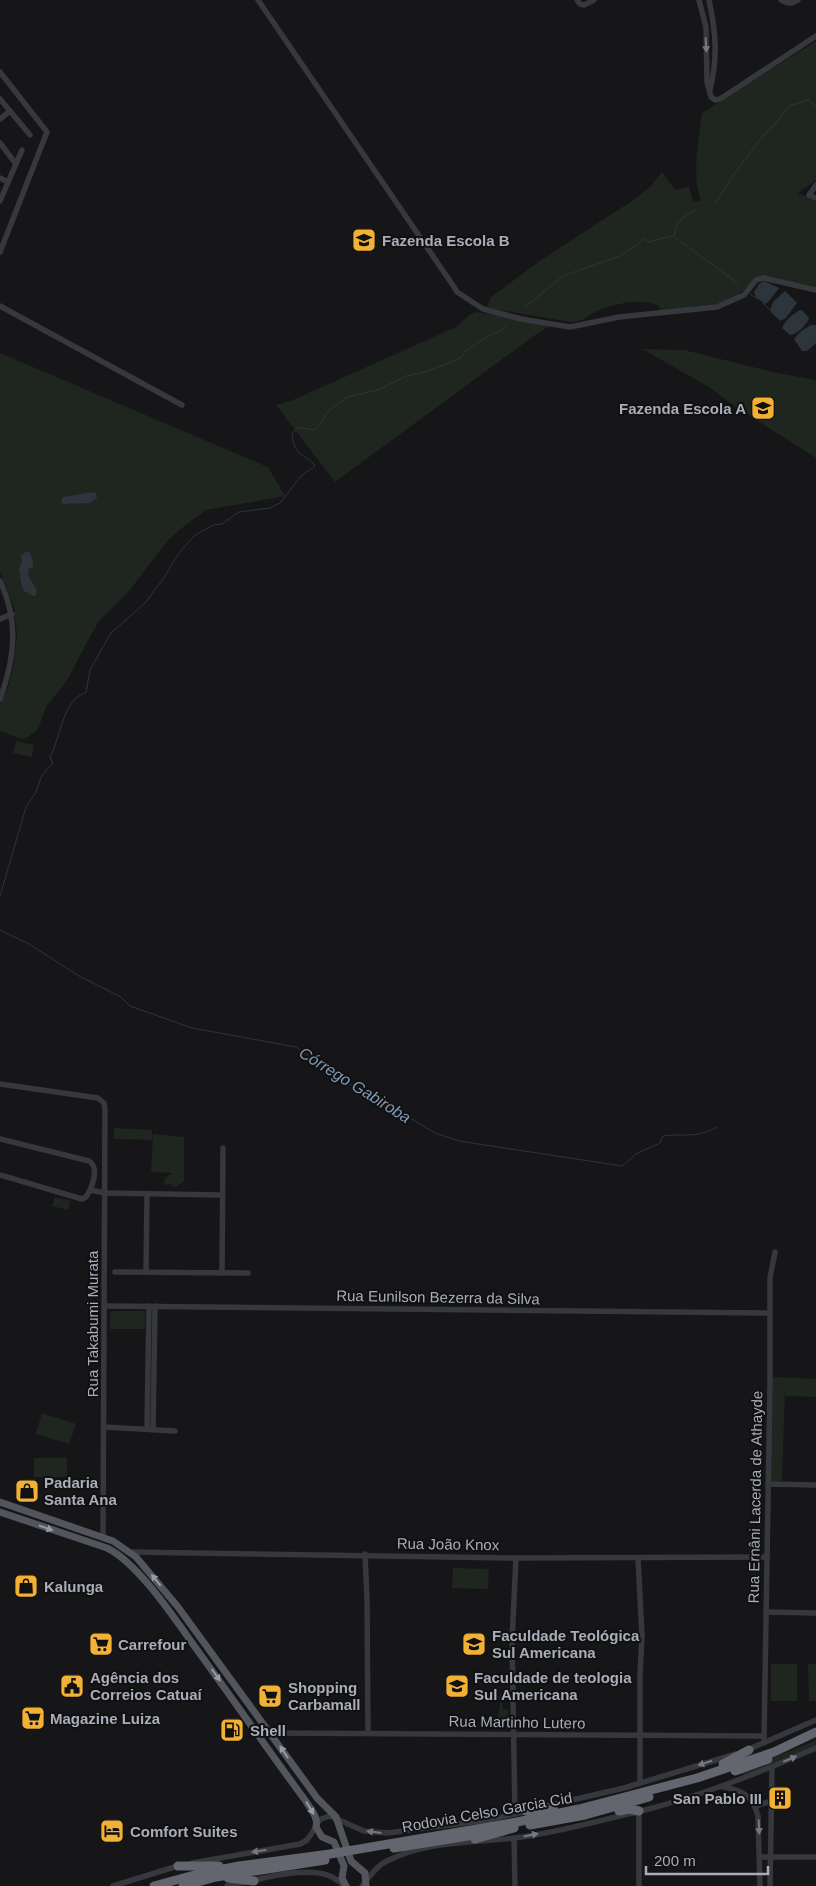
<svg xmlns="http://www.w3.org/2000/svg" width="816" height="1886" viewBox="0 0 816 1886" font-family="Arial,sans-serif">
<style>
.green{fill:#1e261f}
.water{fill:#2c353c}
.lines{fill:none;stroke-linecap:round;stroke-linejoin:round}
.stream{stroke:#2c353c;stroke-width:1}
.minor{stroke:#37383d;stroke-width:5.5}
.major{stroke:#53555c;stroke-width:7}
.highway{stroke:#63666e;stroke-width:9}
.oneway{fill:#757881}
.oneway2{fill:#979ba6}
.labels{text-anchor:middle;dominant-baseline:central;stroke-width:4;stroke-linejoin:round;paint-order:stroke}
.poi-label{font-size:15px;font-weight:bold;fill:#a8adb8;stroke:#111113;text-anchor:start}
.street-label{font-size:15px;fill:#a8adb8;stroke:#111113}
.water-label{font-size:16px;font-style:italic;fill:#7f9bb3;stroke:#111113}
</style>
<rect width="100%" height="100%" fill="#161618"/>
<g class="green">
<path d="M816,41V180L798,193L816,200V288L769,276C754,275 751,285 740,293C735,297 729,299 723,302C707,309 678,309 660,311L659,306C644,297 612,304 597,311C586,317 584,321 571,322L486,308L491,297L541,260L635,199L651,186L662,172L675,190L689,187L693,202L701,201C691,174 699,140 702,113Z"/>
<polygon points="476,312 553,324 538,333 335,482 276,405 293,400 456,327 469,315"/>
<polygon points="642,349 684,350 773,372 816,380 816,458 736,407 709,387"/>
<polygon points="0,353 268,467 285,496 206,510 183,527 168,540 129,591 99,621 87,642 68,679 46,707 38,729 28,737 22,739 0,731 0,704 8,687 13,668 17,635 14,607 0,572"/>
<polygon points="16,741 34,745 32,757 13,753"/>
<polygon points="114,1128 152,1130 152,1140 114,1139"/>
<polygon points="153,1134 184,1137 184,1181 176,1187 172,1186 171,1184 164,1185 165,1178 173,1173 151,1172"/>
<polygon points="55,1197 71,1201 68,1210 52,1206"/>
<polygon points="112,1311 145,1311 145,1329 110,1329 110,1314"/>
<polygon points="773,1377 816,1379 816,1397 786,1396 785,1390 782,1481 770,1481"/>
<polygon points="42,1413 76,1424 69,1444 36,1434"/>
<rect x="34" y="1458" width="33" height="19"/>
<polygon points="453,1568 489,1569 488,1589 452,1588"/>
<rect x="771" y="1664" width="26" height="37"/>
<polygon points="808,1664 816,1664 816,1701 809,1701"/>
<polygon points="488,1690 489,1691 489,1695 500,1696 501,1692 503,1710 508,1710 508,1726 505,1728 496,1727 501,1699 487,1696"/>
<polygon points="816,1740 816,1746 790,1757 789,1755 789,1757 745,1775 738,1772"/>
</g>
<g class="water">
<polygon points="764,281 779,288 769,301 765,304 756,297 754,292 759,284"/>
<polygon points="785,291 797,303 786,318 780,321 770,311 773,302"/>
<path d="M800,310L803,311L809,318C807,325 797,334 790,335L782,328C785,320 793,314 800,310Z"/>
<polygon points="811,325 816,325 816,343 807,351 802,351 794,339 801,331"/>
<polygon points="93,492 96,493 97,498 90,503 64,504 61,502 63,497"/>
<path d="M26,551L30,553L33,561V567L29,569C26,578 33,582 37,590L36,595L33,596L24,591L22,587L19,569L22,561L21,556Z"/>
</g>
<g class="lines">
<g class="stream">
<polyline points="715,204 734,174 762,137 776,123 789,106 808,100 816,106"/>
<polyline points="673,236 739,284"/>
<polyline points="750,294 758,299"/>
<polyline points="763,303 771,311"/>
<path d="M526,306L563,276L620,256L645,239L649,242L675,235C674,221 683,217 694,211"/>
<path d="M0,896L26,807L36,792L42,775L53,763L50,757C59,741 62,710 76,698C78,696 83,694 86,692L90,670L111,633L145,603L163,579L179,553L194,536L213,525L222,524L239,512L270,508L280,503L301,476L315,466C304,452 294,457 292,434L298,427L315,430L321,423L327,412L347,397L378,390L406,376L425,372L459,359L468,349L487,337L500,331L508,323"/>
<path d="M0,930L29,944L79,976L121,997L130,1006L192,1028L296,1047L347,1083L369,1094L379,1103L402,1113L435,1133L459,1141L622,1166L636,1154L660,1143L663,1136C684,1133 697,1139 717,1127"/>
</g>
<g class="minor">
<polyline points="258,0 452,284 457,292 483,309 521,319 570,327 619,317 717,307 744,295 756,280 764,278 816,290"/>
<polyline points="577,0 580,4 584,5 594,0"/>
<polyline points="699,0 706,27 707,82 711,97 715,100 720,99 816,36"/>
<path d="M709,0C716,33 718,57 710,90"/>
<path d="M781,0C787,4 792,4 798,0"/>
<polyline points="0,72 47,132 0,252"/>
<polyline points="0,99 30,135"/>
<polyline points="0,119 10,111"/>
<polyline points="0,143 16,164"/>
<polyline points="0,178 8,182"/>
<polyline points="816,185 809,195 816,198"/>
<polyline points="0,201 22,150"/>
<polyline points="0,306 182,405"/>
<path d="M0,581C19,621 15,658 0,699"/>
<polyline points="0,619 12,614"/>
<polyline points="0,1084 98,1098 104,1103 105,1110 103,1537"/>
<path d="M0,1139L89,1161C100,1168 92,1188 86,1197L82,1199L0,1175"/>
<polyline points="90,1190 105,1193 222,1195"/>
<polyline points="115,1272 248,1273"/>
<polyline points="146,1272 147,1194"/>
<polyline points="222,1273 223,1148"/>
<polyline points="105,1306 770,1313"/>
<polyline points="104,1427 175,1431"/>
<polyline points="147,1428 149,1306"/>
<polyline points="153,1429 155,1306"/>
<polyline points="768,1484 816,1485"/>
<polyline points="130,1552 516,1558 766,1557"/>
<polyline points="365,1554 367,1600 368,1733"/>
<polyline points="638,1558 642,1636 640,1675 640,1783"/>
<polyline points="766,1612 816,1613"/>
<polyline points="271,1733 763,1736"/>
<polyline points="764,1739 770,1383 770,1278 775,1252"/>
<polyline points="747,1750 816,1720"/>
<path d="M723,1787C742,1790 753,1796 758,1816L760,1886"/>
<polyline points="756,1806 771,1801"/>
<polyline points="542,1807 624,1788 736,1754"/>
<polyline points="515,1814 512,1640 516,1558"/>
<polyline points="317,1823 321,1819 330,1816 364,1831 388,1833 488,1820 528,1811"/>
<polyline points="514,1838 515,1886"/>
<polyline points="760,1857 816,1857"/>
<polyline points="192,1863 300,1844 307,1840 316,1827"/>
<polyline points="113,1886 181,1865"/>
<path d="M227,1886C254,1881 307,1864 332,1877C336,1879 341,1883 345,1886"/>
<path d="M362,1886C370,1877 374,1868 385,1862C424,1841 472,1843 515,1838C556,1833 597,1821 637,1812C699,1797 758,1773 816,1748"/>
<polyline points="639,1886 639,1811"/>
<polyline points="770,1886 772,1767"/>
</g>
<g class="major">
<polyline points="0,1502 113,1541 136,1557 178,1607 317,1798 336,1817 351,1861 365,1873 366,1886"/>
<path d="M0,1512L107,1548C138,1563 175,1619 195,1647C232,1698 268,1750 305,1800C310,1808 319,1818 316,1827L322,1837L334,1842L344,1866L342,1878L346,1886"/>
</g>
<g class="highway">
<polyline points="723,1764 749,1750"/>
<polyline points="735,1771 768,1759"/>
<polyline points="526,1811 554,1810"/>
<polyline points="619,1811 630,1809 639,1811"/>
<polyline points="530,1825 585,1815 649,1797"/>
<polyline points="475,1839 514,1828"/>
<polyline points="394,1848 480,1834"/>
<polyline points="178,1866 219,1866"/>
<polyline points="228,1878 254,1881"/>
<polyline points="154,1886 198,1874 239,1866 330,1854 517,1822 579,1809 697,1778 774,1752 816,1732"/>
<polyline points="183,1886 216,1877 325,1860"/>
</g>
</g>
<defs><path id="oneway-solid" d="M-6-.8H1V-3.2L6.5 0L1 3.2V.8H-6Z" transform="scale(1.25)"/></defs>
<g class="oneway">
<use href="#oneway-solid" transform="translate(706 45) rotate(87)"/>
<use href="#oneway-solid" transform="translate(790 1759) rotate(-23)"/>
<use href="#oneway-solid" transform="translate(705 1763) rotate(163)"/>
<use href="#oneway-solid" transform="translate(759 1827) rotate(88)"/>
<use href="#oneway-solid" transform="translate(374 1832) rotate(-173)"/>
<use href="#oneway-solid" transform="translate(531 1835) rotate(-11)"/>
<use href="#oneway-solid" transform="translate(259 1851) rotate(171)"/>
</g>
<g class="oneway2">
<use href="#oneway-solid" transform="translate(46 1528) rotate(19)"/>
<use href="#oneway-solid" transform="translate(156 1580) rotate(-129)"/>
<use href="#oneway-solid" transform="translate(216 1675) rotate(55)"/>
<use href="#oneway-solid" transform="translate(284 1752) rotate(-124)"/>
<use href="#oneway-solid" transform="translate(310 1808) rotate(59)"/>
</g>
<defs>
<g id="university-square" transform="scale(1.25)"><rect x="-9" y="-9" width="18" height="18" rx="4" fill="#f2b134" stroke="#111113"/><path d="M0-5L7-2L0 1L-7-2ZM-4 1L0 2.5L4 1V4Q0 6-4 4Z" fill="#111"/></g>
<g id="shop-square" transform="scale(1.25)"><rect x="-9" y="-9" width="18" height="18" rx="4" fill="#f2b134" stroke="#111113"/><path d="M-5-2.5h2.3a2.7 3.5 0 0 1 5.4 0H5L5.5 6h-11ZM-1.5-2.5h3a1.5 2.3 0 0 0-3 0Z" fill="#111"/></g>
<g id="supermarket-square" transform="scale(1.25)"><rect x="-9" y="-9" width="18" height="18" rx="4" fill="#f2b134" stroke="#111113"/><path d="M-6-5.5h2.5l.6 2H6L4.5 2H-2.5L-4.4-4H-6ZM-1.5 3.2a1.3 1.3 0 1 0 .1 0ZM3 3.2a1.3 1.3 0 1 0 .1 0Z" fill="#111"/></g>
<g id="civic-square" transform="scale(1.25)"><rect x="-9" y="-9" width="18" height="18" rx="4" fill="#f2b134" stroke="#111113"/><path d="M-.6-6.5H3V-4.5H.6V-3L4-1V1h2V6H-6V1h2V-1L-.6-3ZM-1.2 2.5V6h2.4V2.5Z" fill="#111"/></g>
<g id="fuel-square" transform="scale(1.25)"><rect x="-9" y="-9" width="18" height="18" rx="4" fill="#f2b134" stroke="#111113"/><path d="M-5.5-6h7V0h2V4h1.3V-2.5L3-4.5l.8-.8L6-3V5H2.5V1h-1V6h-7ZM-4.2-4.7v3.2H.2V-4.7Z" fill="#111"/></g>
<g id="building-square" transform="scale(1.25)"><rect x="-9" y="-9" width="18" height="18" rx="4" fill="#f2b134" stroke="#111113"/><path d="M-4-6H4V6H1V3H-1V6H-4ZM-2.5-4.3h1.7v1.8h-1.7ZM.8-4.3h1.7v1.8H.8ZM-2.5-1h1.7V.8h-1.7ZM.8-1h1.7V.8H.8Z" fill="#111"/></g>
<g id="hotel-square" transform="scale(1.25)"><rect x="-9" y="-9" width="18" height="18" rx="4" fill="#f2b134" stroke="#111113"/><path d="M-6-4.5h1.5V1H6V5H4.5V3h-9V5H-6ZM-4 0a1.8 1.8 0 1 1 3.6 0ZM.5 0V-2.5h3Q6-2.5 6 0Z" fill="#111"/></g>
</defs>
<g fill-rule="evenodd">
<use href="#university-square" x="364" y="240"/>
<use href="#university-square" x="763" y="408"/>
<use href="#shop-square" x="27" y="1491"/>
<use href="#shop-square" x="26" y="1586"/>
<use href="#supermarket-square" x="101" y="1644"/>
<use href="#university-square" x="474" y="1644"/>
<use href="#civic-square" x="72" y="1686"/>
<use href="#university-square" x="457" y="1686"/>
<use href="#supermarket-square" x="270" y="1696"/>
<use href="#supermarket-square" x="33" y="1718"/>
<use href="#fuel-square" x="232" y="1730"/>
<use href="#building-square" x="780" y="1798"/>
<use href="#hotel-square" x="112" y="1831"/>
</g>
<g class="labels">
<g class="poi-label">
<text x="382" y="240">Fazenda Escola B</text>
<text x="746" y="408" text-anchor="end">Fazenda Escola A</text>
<text x="44" y="1482">Padaria<tspan x="44" dy="17">Santa Ana</tspan></text>
<text x="44" y="1586">Kalunga</text>
<text x="492" y="1635">Faculdade Teológica<tspan x="492" dy="17">Sul Americana</tspan></text>
<text x="118" y="1644">Carrefour</text>
<text x="90" y="1677">Agência dos<tspan x="90" dy="17">Correios Catuaí</tspan></text>
<text x="474" y="1677">Faculdade de teologia<tspan x="474" dy="17">Sul Americana</tspan></text>
<text x="288" y="1687">Shopping<tspan x="288" dy="17">Carbamall</tspan></text>
<text x="50" y="1718">Magazine Luiza</text>
<text x="250" y="1730">Shell</text>
<text x="762" y="1798" text-anchor="end">San Pablo III</text>
<text x="130" y="1831">Comfort Suites</text>
</g>
<g class="street-label">
<text transform="translate(438 1297) rotate(1)">Rua Eunilson Bezerra da Silva</text>
<text transform="translate(92 1324) rotate(-90)">Rua Takabumi Murata</text>
<text transform="translate(755 1497) rotate(-89)">Rua Ernâni Lacerda de Athayde</text>
<text transform="translate(448 1544) rotate(1)">Rua João Knox</text>
<text transform="translate(517 1722) rotate(1)">Rua Martinho Lutero</text>
<text transform="translate(487 1812) rotate(-10)">Rodovia Celso Garcia Cid</text>
</g>
<g class="water-label">
<text transform="translate(355 1085) rotate(32)">Córrego Gabiroba</text>
</g>
</g>
<path d="M646 1866v8h122v-8" fill="none" stroke="#a8adb8" stroke-width="2.5"/>
<text x="654" y="1866" font-size="15" fill="#a8adb8" stroke="#111113" stroke-width="4" paint-order="stroke">200 m</text>
</svg>
